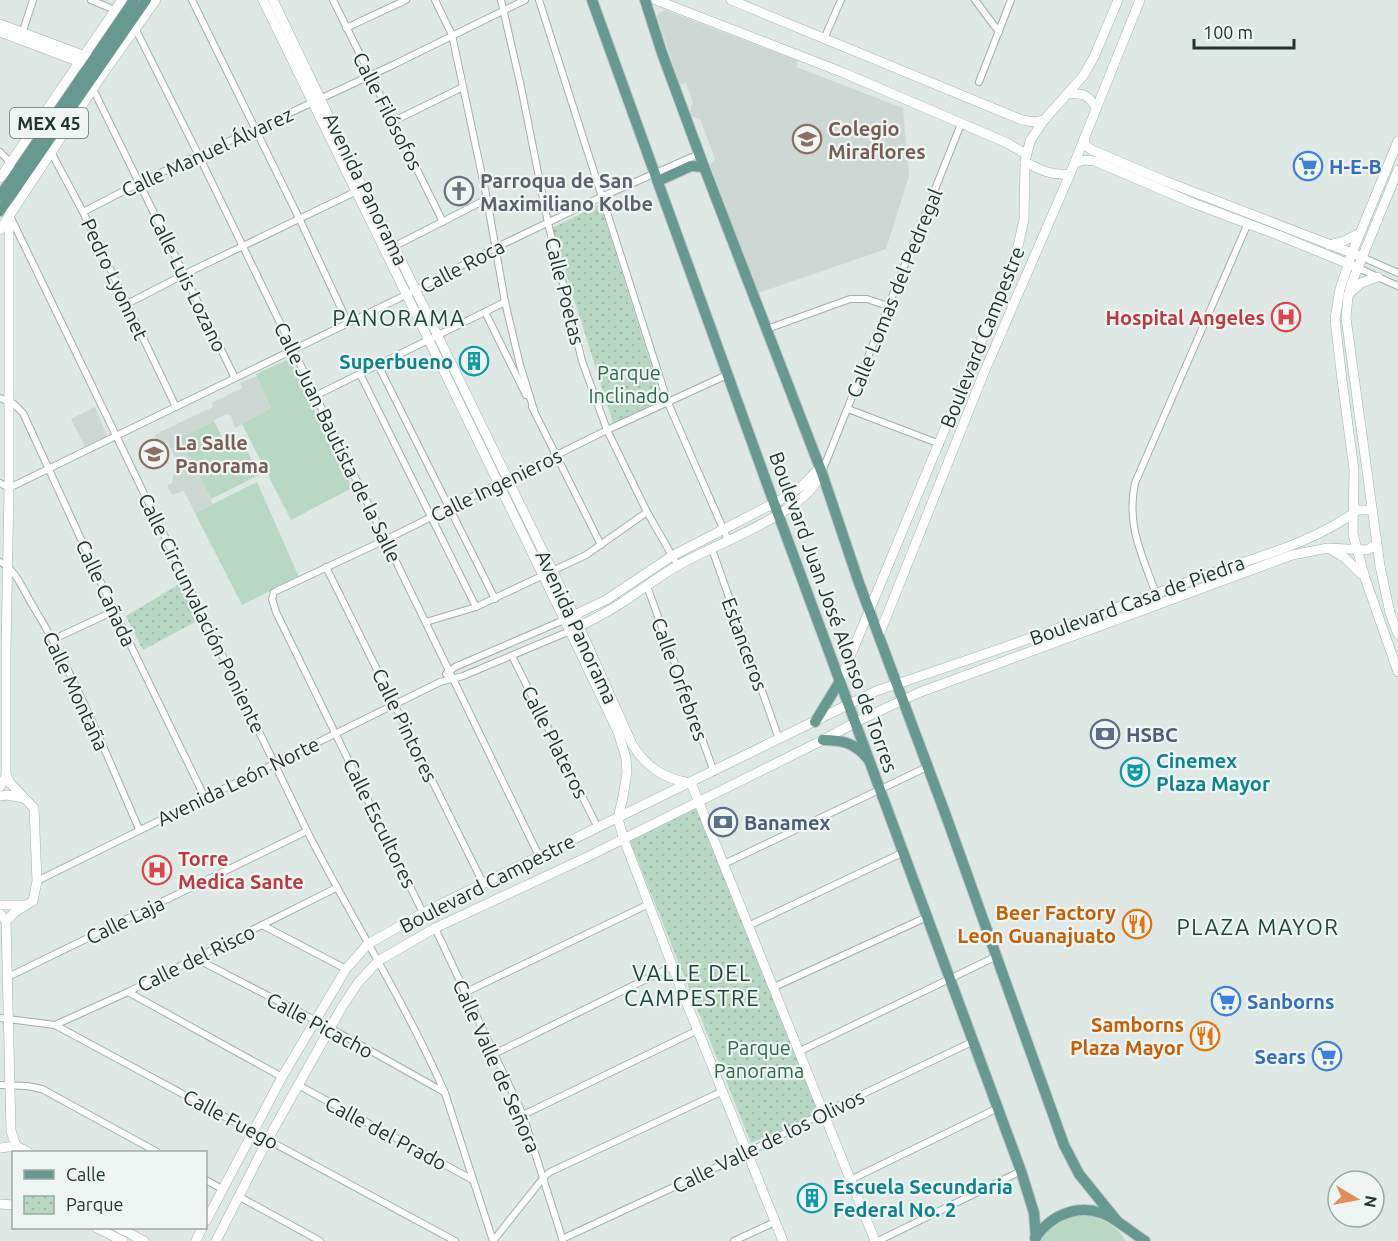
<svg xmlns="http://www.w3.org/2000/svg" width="1398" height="1241" viewBox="0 0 1398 1241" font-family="Ubuntu,sans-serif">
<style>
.built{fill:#cdd8d4}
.green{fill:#b9d8c4}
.park{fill:url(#park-dots)}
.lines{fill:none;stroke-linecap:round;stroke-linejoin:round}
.street-casing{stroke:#a2afac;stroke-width:8}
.secondary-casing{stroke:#9fb3ad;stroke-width:10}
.primary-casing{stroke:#bcc3c2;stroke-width:12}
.street{stroke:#fff;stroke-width:6}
.secondary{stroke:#fff;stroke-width:9}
.primary{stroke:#679991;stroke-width:10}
.labels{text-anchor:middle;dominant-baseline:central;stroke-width:4.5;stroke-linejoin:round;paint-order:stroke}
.shield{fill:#eef5f2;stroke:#5e6f6c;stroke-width:1.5}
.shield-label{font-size:18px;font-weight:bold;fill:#213632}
.street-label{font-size:20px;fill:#213632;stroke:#eef5f2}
.education-label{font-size:20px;font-weight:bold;fill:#785e54;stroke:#eef5f2;text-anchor:start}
.shop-label{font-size:20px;font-weight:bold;fill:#366cbe;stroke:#eef5f2;text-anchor:start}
.worship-label{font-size:20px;font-weight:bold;fill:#5b616d;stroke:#eef5f2;text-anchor:start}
.health-label{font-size:20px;font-weight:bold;fill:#be3a42;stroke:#eef5f2;text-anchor:end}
.culture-label{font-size:20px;font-weight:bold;fill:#0d838f;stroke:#eef5f2;text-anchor:start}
.park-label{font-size:20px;fill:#30694b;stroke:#eef5f2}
.service-label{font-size:20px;font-weight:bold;fill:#4e5e75;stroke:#eef5f2;text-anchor:start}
.food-label{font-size:20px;font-weight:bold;fill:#c56008;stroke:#eef5f2;text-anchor:end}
.quarter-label{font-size:22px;letter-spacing:1.5px;fill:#204640;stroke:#eef5f2}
</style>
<defs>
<pattern id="park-dots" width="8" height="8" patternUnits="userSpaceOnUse" patternTransform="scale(1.5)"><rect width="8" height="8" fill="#b9d8c4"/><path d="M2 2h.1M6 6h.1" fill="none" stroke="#9fbaa9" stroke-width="1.8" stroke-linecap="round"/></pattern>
</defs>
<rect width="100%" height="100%" fill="#dee8e5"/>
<g class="built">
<polygon points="665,10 798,61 796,67 903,108 909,176 886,249 758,293 710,165 715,159 700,119 691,116 690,111 693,102 686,83 680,85 657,16 659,13"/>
<polygon points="257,376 271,408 235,428 231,416 226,414 181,438 213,504 195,513 184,491 172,495 167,485 172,483 174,470 179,467 168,442 159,446 154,435 213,407 212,403 242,388 240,383"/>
<polygon points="95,407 107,436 85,447 71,419"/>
</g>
<g class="green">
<polygon points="289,359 352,488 291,520 242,424 271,408 256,374"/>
<polygon points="214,421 226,445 241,438 259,475 211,499 180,438"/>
<polygon points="257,482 299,577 242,605 195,513"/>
<path d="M1079,1215C1099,1216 1116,1224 1126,1241H1039C1052,1226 1059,1220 1079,1215Z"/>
</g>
<g class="park">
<polygon points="600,204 662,400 613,423 552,228"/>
<polygon points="181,583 197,621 143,650 126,616"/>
<polygon points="699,807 821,1112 751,1143 630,841"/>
</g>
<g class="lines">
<g class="street-casing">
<g id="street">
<polyline points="91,0 115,10"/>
<polyline points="192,0 299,218 348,323"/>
<polyline points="333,0 443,222"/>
<polyline points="435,0 452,35 487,199 505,302 520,365 534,410"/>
<polyline points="501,0 521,87 548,223 582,361 607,430 647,512 678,566"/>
<polyline points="539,0 668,403 728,540"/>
<polyline points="975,0 999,32"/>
<polyline points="135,28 199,156 539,856"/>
<polyline points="346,28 406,0"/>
<polyline points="22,34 33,0"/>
<polyline points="824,39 841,0"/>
<polyline points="979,82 1011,0"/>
<polyline points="93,89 235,378"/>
<polyline points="394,121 463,87"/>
<polyline points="0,152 7,159 9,164"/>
<polyline points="51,152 83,212 176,407"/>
<polyline points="83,212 141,182 393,65 525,0"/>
<path d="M10,216L307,831C352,919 405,1002 445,1093L493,1241"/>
<polyline points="391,248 487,199"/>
<polyline points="1362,257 1398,273"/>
<polyline points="1358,268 1398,286"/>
<polyline points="127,304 185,274 357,191"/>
<polyline points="485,312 526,395"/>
<polyline points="767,329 850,299 867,299 888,306"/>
<polyline points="378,365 495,599"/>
<polyline points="360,374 476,607"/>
<polyline points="315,396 505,302"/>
<polyline points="0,398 14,404 23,413 114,611 205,798"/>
<polyline points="532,407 601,545"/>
<polyline points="848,409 940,444"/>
<polyline points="822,472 961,124"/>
<polyline points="0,483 9,488 416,290 495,248 601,197 699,154"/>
<polyline points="712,549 779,739"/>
<path d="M0,562C15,569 22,587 30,601C74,672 105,752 139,829"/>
<polyline points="326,567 483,883"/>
<polyline points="647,586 714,772"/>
<path d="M1156,594C1142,555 1126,525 1135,483L1248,223"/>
<polyline points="426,622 476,607 586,555 647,512"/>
<polyline points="54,639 114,611"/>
<polyline points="512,656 598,828"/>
<polyline points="446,674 455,667 564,620"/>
<polyline points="724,864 927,767"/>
<polyline points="37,881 440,682 463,676 570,631"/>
<polyline points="423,913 276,612 272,599 274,592 385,540 607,430 729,374"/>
<polyline points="262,925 346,969"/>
<polyline points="748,926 904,852"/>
<polyline points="435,928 523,1115 563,1241"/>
<polyline points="195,958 330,1028 444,1092"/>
<polyline points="8,977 307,831"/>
<polyline points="772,988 927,917"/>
<polyline points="128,992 282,1077"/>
<polyline points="464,993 649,904"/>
<polyline points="0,1018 55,1025 455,1241"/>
<polyline points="55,1025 128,992 336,888"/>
<polyline points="798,1052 997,956"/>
<polyline points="494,1054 673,966"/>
<polyline points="0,1085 27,1086 42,1089 157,1152"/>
<polyline points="298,1085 473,1180"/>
<polyline points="523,1115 698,1030"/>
<polyline points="206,1180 222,1189"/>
<polyline points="850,1180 998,1108"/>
<polyline points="238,1196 320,1241"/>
<polyline points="562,1239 747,1153 823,1113 974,1041"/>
<polyline points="493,1241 544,1177 550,1172 723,1091"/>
<polyline points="734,1241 775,1222"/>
<polyline points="878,1241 1021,1171"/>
</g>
</g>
<g class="secondary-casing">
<g id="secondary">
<path d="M263,0C381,244 502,487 618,732L626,758L627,772L623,797L618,818L623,837L685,999L783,1241"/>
<path d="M273,0L363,188L394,246L574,615L632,744C646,767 664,779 691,783"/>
<polyline points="656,0 844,73 1005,142 1026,154"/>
<polyline points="731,0 1022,120 1035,122 1044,120"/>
<polyline points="0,24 90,58"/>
<polyline points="0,32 85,64"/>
<path d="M1068,94C1083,93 1089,95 1096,108"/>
<polyline points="1084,139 1085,145 1092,150 1165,181 1357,255"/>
<polyline points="1398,141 1352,253 1340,289 1335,319 1342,380 1354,470 1353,534 1365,578 1398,672"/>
<path d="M1025,162C1040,170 1052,176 1070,174"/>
<polyline points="1075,163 1085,160 1095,161 1193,203 1278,235 1354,266"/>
<polyline points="9,164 10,183"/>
<polyline points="1398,170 1352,282 1348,296 1346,318 1380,566 1390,613 1398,634"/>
<polyline points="0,178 122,0"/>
<polyline points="0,230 104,72 156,0"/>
<polyline points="1329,245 1344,241 1360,233"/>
<polyline points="1349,294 1361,283 1378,277"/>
<polyline points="1330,549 1345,558 1361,574"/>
<polyline points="568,618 606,600 672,556 784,498 804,484 820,467"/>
<path d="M575,629C591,620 608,612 623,602C641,590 658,577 677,566C717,542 802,516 822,473"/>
<polyline points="879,635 983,375 1070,174 1140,0"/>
<polyline points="840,681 1015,260 1024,219 1025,162 1030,141 1044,120 1083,76 1094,57 1118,0"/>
<polyline points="691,783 875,1241"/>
<polyline points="0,787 6,776 6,651 9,488 9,197"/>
<polyline points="0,796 7,795 24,798"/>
<polyline points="0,905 25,905"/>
<polyline points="0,914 6,921 11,1131 16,1146"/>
<polyline points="6,921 15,912 33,901 37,881 34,808 11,784 6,776"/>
<polyline points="0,1148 16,1146 28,1152"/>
<polyline points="0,1204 14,1205"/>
<path d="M206,1221L282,1077L346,969L368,944L423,913L876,691C986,654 1095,616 1204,576C1256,557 1314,543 1358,510H1371"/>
<polyline points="97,1228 123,1241"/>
<polyline points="119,1228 144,1241"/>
<polyline points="196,1241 202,1228"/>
<polyline points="216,1241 268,1139 342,1007 358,983 378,961 435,928 585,858 823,740 856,722 918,693 1292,555 1328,548 1367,550 1376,545"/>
</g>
</g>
<g class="primary-casing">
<g id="primary">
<polyline points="592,0 774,503 1021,1171 1034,1213 1036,1238"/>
<polyline points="645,0 662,53 704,167 822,473 859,583 945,813 1064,1145 1079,1174 1117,1221"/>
<polyline points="658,181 691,166 704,167"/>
<polyline points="0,196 134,0"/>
<polyline points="0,211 146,0"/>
<polyline points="815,722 840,681"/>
<path d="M823,740C843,740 855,743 868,759"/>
<path d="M1035,1238C1055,1210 1088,1200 1118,1222C1127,1228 1136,1235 1145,1241"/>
</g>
</g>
<use href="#street" class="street"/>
<use href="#secondary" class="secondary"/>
<use href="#primary" class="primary"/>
</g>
<defs>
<g id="school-ring" transform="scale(1.5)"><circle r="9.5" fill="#eef5f2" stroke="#8d6e63" stroke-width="1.5"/><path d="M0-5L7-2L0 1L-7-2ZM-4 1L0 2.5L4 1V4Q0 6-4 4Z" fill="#8d6e63"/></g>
<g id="supermarket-ring" transform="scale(1.5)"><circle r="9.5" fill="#eef5f2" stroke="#3f7fe0" stroke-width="1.5"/><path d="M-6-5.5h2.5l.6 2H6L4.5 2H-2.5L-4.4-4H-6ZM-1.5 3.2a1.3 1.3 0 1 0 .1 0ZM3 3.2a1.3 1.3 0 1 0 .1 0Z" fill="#3f7fe0"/></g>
<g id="church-ring" transform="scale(1.5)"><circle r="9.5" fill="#eef5f2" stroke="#6b7280" stroke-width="1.5"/><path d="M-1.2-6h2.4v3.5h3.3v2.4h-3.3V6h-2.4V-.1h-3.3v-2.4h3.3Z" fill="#6b7280"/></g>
<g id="hospital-ring" transform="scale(1.5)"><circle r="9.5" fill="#eef5f2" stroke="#e0444e" stroke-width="1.5"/><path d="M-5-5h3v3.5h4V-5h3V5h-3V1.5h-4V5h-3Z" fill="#e0444e"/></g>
<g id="building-ring" transform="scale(1.5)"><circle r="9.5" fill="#eef5f2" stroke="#0f9aa8" stroke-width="1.5"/><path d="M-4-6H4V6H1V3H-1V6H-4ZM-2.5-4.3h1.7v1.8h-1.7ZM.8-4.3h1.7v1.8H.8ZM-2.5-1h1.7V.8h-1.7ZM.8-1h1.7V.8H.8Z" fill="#0f9aa8"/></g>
<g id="bank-ring" transform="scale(1.5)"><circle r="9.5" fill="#eef5f2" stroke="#5c6f8a" stroke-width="1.5"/><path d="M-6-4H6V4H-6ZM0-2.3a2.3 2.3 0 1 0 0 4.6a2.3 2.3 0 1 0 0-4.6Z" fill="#5c6f8a"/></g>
<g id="theatre-ring" transform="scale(1.5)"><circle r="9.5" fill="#eef5f2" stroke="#0f9aa8" stroke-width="1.5"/><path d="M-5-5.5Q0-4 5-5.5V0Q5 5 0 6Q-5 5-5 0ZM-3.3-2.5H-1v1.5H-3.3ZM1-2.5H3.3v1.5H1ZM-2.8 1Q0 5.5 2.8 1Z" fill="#0f9aa8"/></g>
<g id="restaurant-ring" transform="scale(1.5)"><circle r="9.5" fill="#eef5f2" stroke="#e8710a" stroke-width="1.5"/><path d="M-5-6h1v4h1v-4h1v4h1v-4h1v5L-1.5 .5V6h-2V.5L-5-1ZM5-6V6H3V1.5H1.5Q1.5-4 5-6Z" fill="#e8710a"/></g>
</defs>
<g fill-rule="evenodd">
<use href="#school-ring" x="807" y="139"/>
<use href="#supermarket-ring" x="1308" y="166"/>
<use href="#church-ring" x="459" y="191"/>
<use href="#hospital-ring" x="1286" y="317"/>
<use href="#building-ring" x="474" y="361"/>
<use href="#school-ring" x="154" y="454"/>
<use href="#bank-ring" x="1105" y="734"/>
<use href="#theatre-ring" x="1135" y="772"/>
<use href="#bank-ring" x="723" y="822"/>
<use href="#hospital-ring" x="157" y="870"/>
<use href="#restaurant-ring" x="1137" y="924"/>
<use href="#supermarket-ring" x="1226" y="1001"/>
<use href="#restaurant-ring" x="1205" y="1036"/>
<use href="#supermarket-ring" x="1327" y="1056"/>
<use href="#building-ring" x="812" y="1198"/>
</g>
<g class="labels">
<rect class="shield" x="10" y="108" width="78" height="30" rx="4.5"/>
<g class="shield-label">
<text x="49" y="123">MEX 45</text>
</g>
<g class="street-label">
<text transform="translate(388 111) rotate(63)">Calle Filósofos</text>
<text transform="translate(207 152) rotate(-25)">Calle Manuel Álvarez</text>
<text transform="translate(366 189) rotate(64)">Avenida Panorama</text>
<text transform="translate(462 266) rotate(-28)">Calle Roca</text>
<text transform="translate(115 279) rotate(65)">Pedro Lyonnet</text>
<text transform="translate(188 282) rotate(64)">Calle Luis Lozano</text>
<text transform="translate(565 291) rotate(76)">Calle Poetas</text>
<text transform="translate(894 293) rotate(-68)">Calle Lomas del Pedregal</text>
<text transform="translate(982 337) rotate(-68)">Boulevard Campestre</text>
<text transform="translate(338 442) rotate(64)">Calle Juan Bautista de la Salle</text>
<text transform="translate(496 485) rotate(-26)">Calle Ingenieros</text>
<text transform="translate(106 593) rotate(65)">Calle Cañada</text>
<text transform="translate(1137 600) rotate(-20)">Boulevard Casa de Piedra</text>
<text transform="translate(834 612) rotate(70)">Boulevard Juan José Alonso de Torres</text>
<text transform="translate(202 613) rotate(64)">Calle Circunvalación Poniente</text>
<text transform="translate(577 627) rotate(65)">Avenida Panorama</text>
<text transform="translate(745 644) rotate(70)">Estanceros</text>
<text transform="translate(680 679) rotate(70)">Calle Orfebres</text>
<text transform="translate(76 691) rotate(65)">Calle Montaña</text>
<text transform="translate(405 725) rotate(64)">Calle Pintores</text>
<text transform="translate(555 742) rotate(63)">Calle Plateros</text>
<text transform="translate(238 781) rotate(-26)">Avenida León Norte</text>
<text transform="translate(380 823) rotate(64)">Calle Escultores</text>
<text transform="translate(487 883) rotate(-27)">Boulevard Campestre</text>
<text transform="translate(125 920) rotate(-26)">Calle Laja</text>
<text transform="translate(196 958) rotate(-26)">Calle del Risco</text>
<text transform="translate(320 1025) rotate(28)">Calle Picacho</text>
<text transform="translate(497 1066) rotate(66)">Calle Valle de Señora</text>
<text transform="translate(231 1119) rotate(28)">Calle Fuego</text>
<text transform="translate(386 1133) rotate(28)">Calle del Prado</text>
<text transform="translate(768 1141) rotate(-26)">Calle Valle de los Olivos</text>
</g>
<g class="education-label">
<text x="828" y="128">Colegio<tspan x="828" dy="23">Miraflores</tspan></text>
<text x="175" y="442">La Salle<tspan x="175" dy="23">Panorama</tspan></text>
</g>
<g class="shop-label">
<text x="1329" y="166">H-E-B</text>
<text x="1247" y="1001">Sanborns</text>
<text x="1306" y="1056" text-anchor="end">Sears</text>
</g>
<g class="worship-label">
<text x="480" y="180">Parroqua de San<tspan x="480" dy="23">Maximiliano Kolbe</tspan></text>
</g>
<g class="health-label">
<text x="1265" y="317">Hospital Angeles</text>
<text x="178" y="858" text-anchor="start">Torre<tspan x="178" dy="23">Medica Sante</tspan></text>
</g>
<g class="culture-label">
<text x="453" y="361" text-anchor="end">Superbueno</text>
<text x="1156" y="760">Cinemex<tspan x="1156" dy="23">Plaza Mayor</tspan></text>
<text x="833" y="1186">Escuela Secundaria<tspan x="833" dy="23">Federal No. 2</tspan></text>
</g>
<g class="park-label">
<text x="629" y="372">Parque<tspan x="629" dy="23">Inclinado</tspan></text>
<text x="759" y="1047">Parque<tspan x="759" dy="23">Panorama</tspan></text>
</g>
<g class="service-label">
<text x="1126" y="734">HSBC</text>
<text x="744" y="822">Banamex</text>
</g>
<g class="food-label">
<text x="1116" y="912">Beer Factory<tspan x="1116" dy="23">Leon Guanajuato</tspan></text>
<text x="1184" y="1024">Samborns<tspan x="1184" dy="23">Plaza Mayor</tspan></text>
</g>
<g class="quarter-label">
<text x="399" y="317">PANORAMA</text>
<text x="1258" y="926">PLAZA MAYOR</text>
<text x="692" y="972">VALLE DEL<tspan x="692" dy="25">CAMPESTRE</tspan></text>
</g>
</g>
<rect x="12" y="1151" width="195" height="78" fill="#eef5f2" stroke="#9ca9a5" stroke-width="1.5"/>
<rect x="24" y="1170" width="30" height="9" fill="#679991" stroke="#9ca9a5" stroke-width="1.5"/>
<text x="66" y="1181" font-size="18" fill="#213632">Calle</text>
<rect x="24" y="1196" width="30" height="18" fill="url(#park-dots)" stroke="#9ca9a5" stroke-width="1.5"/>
<text x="66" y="1211" font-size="18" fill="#213632">Parque</text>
<g transform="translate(1356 1199) rotate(100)"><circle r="28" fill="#eef5f2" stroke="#9ca9a5" stroke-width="1.5"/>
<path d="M0-4.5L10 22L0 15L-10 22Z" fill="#e38d61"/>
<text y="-9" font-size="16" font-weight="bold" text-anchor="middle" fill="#213632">N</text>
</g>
<path d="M1194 39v9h100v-9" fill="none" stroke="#213632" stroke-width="3"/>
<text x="1203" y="39" font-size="18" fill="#213632" stroke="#eef5f2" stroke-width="4.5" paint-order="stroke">100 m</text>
</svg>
